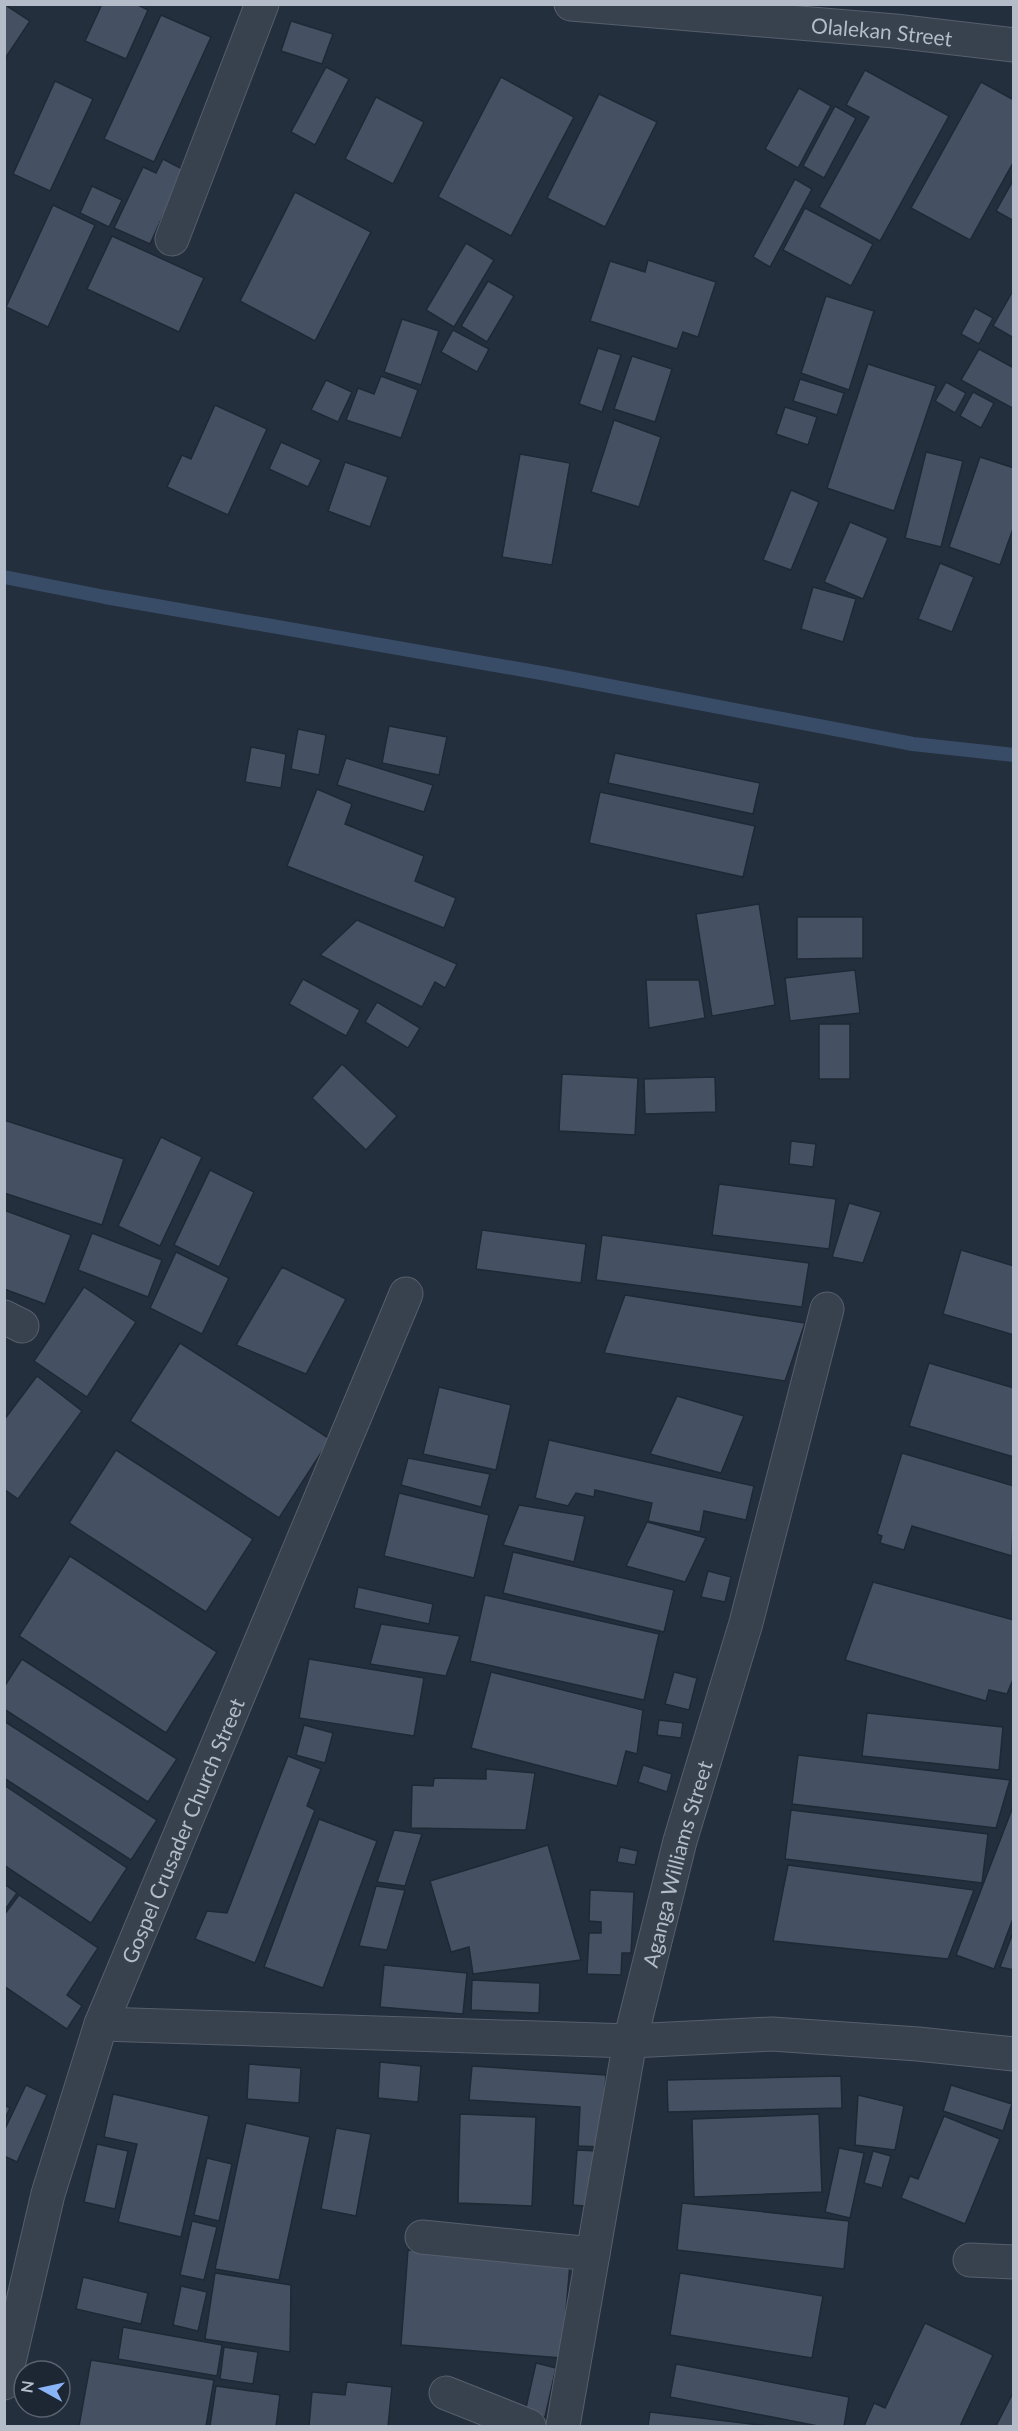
<svg xmlns="http://www.w3.org/2000/svg" width="1018" height="2431" viewBox="0 0 1018 2431" font-family="Lato,sans-serif">
<style>
.lines{fill:none;stroke-linecap:round;stroke-linejoin:round}
.stream{stroke:#394c67;stroke-width:14}
.building{fill:#455162;stroke:#1f2835;stroke-width:1.5}
.minor-casing{stroke:#565f6c;stroke-width:35}
.minor{stroke:#38414e;stroke-width:33}
.labels{text-anchor:middle;dominant-baseline:central;stroke-width:4.5;stroke-linejoin:round;paint-order:stroke}
.street-label{font-size:21px;fill:#b4bcc9;stroke:#1d2633}
</style>
<rect width="100%" height="100%" fill="#242f3e"/>
<g class="lines">
<polyline class="stream" points="4,577 105,597 547,674 913,744 1014,755"/>
</g>
<g class="building">
<polygon points="4,4 30,21 4,60"/>
<polygon points="102,4 136,4 148,10 126,59 85,41"/>
<polygon points="161,15 211,37 154,162 104,139"/>
<polygon points="291,21 333,34 322,64 281,51"/>
<polygon points="326,67 349,79 315,145 291,132"/>
<polygon points="865,70 949,116 880,241 819,207 869,117 846,105"/>
<polygon points="501,77 574,117 511,236 438,197"/>
<polygon points="55,81 93,99 50,191 13,174"/>
<polygon points="981,82 1014,100 1014,161 970,240 911,208"/>
<polygon points="799,88 831,106 798,168 765,149"/>
<polygon points="599,94 657,122 605,227 547,198"/>
<polygon points="376,97 424,122 393,184 345,159"/>
<polygon points="835,106 856,118 824,178 803,166"/>
<polygon points="163,159 184,170 150,244 114,228 143,167 156,173"/>
<polygon points="795,179 812,189 770,267 753,257"/>
<polygon points="1014,179 1014,221 996,211"/>
<polygon points="92,186 122,200 109,227 80,213"/>
<polygon points="295,192 371,232 315,341 240,301"/>
<polygon points="53,205 95,225 48,327 6,307"/>
<polygon points="805,208 873,244 851,286 783,250"/>
<polygon points="112,236 204,278 179,332 87,289"/>
<polygon points="466,243 494,260 454,327 426,310"/>
<polygon points="648,260 716,282 698,337 683,332 677,349 590,321 610,261 645,272"/>
<polygon points="488,281 514,296 487,342 461,326"/>
<polygon points="1014,289 1014,338 993,326"/>
<polygon points="826,296 874,311 849,390 801,373"/>
<polygon points="975,308 993,318 979,344 961,334"/>
<polygon points="402,319 439,331 421,385 384,372"/>
<polygon points="453,330 489,349 477,372 441,352"/>
<polygon points="598,348 621,355 602,412 579,404"/>
<polygon points="979,349 1014,368 1014,409 961,380"/>
<polygon points="632,356 672,369 655,422 614,409"/>
<polygon points="868,364 936,386 894,511 827,488"/>
<polygon points="381,376 418,390 401,438 346,420 358,388 374,394"/>
<polygon points="800,379 844,393 837,415 793,401"/>
<polygon points="326,380 352,392 338,422 311,410"/>
<polygon points="946,382 966,393 955,413 935,401"/>
<polygon points="973,392 994,403 981,428 960,416"/>
<polygon points="215,405 267,429 228,515 167,487 182,455 191,459"/>
<polygon points="785,407 817,417 808,445 776,434"/>
<polygon points="614,420 661,437 639,507 591,492"/>
<polygon points="281,442 321,460 308,487 269,469"/>
<polygon points="926,452 963,461 941,547 905,538"/>
<polygon points="520,454 570,463 552,565 502,557"/>
<polygon points="980,457 1014,468 1014,526 1000,565 949,547"/>
<polygon points="345,462 388,477 370,527 328,511"/>
<polygon points="791,490 819,502 791,570 763,560"/>
<polygon points="850,522 888,538 863,599 824,582"/>
<polygon points="940,563 974,577 952,632 918,619"/>
<polygon points="813,587 856,599 843,642 801,629"/>
<polygon points="389,726 447,737 439,775 382,763"/>
<polygon points="298,729 326,735 319,775 291,769"/>
<polygon points="251,747 286,754 281,788 245,782"/>
<polygon points="615,753 760,783 753,814 608,783"/>
<polygon points="346,758 433,785 424,812 337,785"/>
<polygon points="317,789 352,804 345,824 424,856 415,881 456,898 444,928 287,866"/>
<polygon points="600,792 755,826 743,877 589,843"/>
<polygon points="759,904 775,1005 712,1016 696,914"/>
<polygon points="797,917 863,917 863,958 797,959"/>
<polygon points="357,920 457,964 445,988 435,982 422,1007 320,955"/>
<polygon points="855,970 860,1013 790,1021 785,978"/>
<polygon points="303,979 360,1010 346,1036 289,1004"/>
<polygon points="646,980 699,980 705,1018 649,1028"/>
<polygon points="377,1002 420,1028 408,1048 365,1022"/>
<rect x="819" y="1024" width="31" height="55"/>
<polygon points="342,1064 397,1116 366,1150 312,1098"/>
<polygon points="562,1074 638,1078 635,1135 559,1131"/>
<polygon points="715,1077 716,1112 645,1114 644,1079"/>
<polygon points="4,1120 124,1159 102,1225 4,1193"/>
<polygon points="161,1137 202,1157 160,1246 118,1226"/>
<polygon points="791,1141 816,1144 813,1167 789,1164"/>
<polygon points="210,1170 254,1192 219,1267 174,1245"/>
<polygon points="719,1184 836,1199 829,1249 712,1235"/>
<polygon points="849,1203 881,1212 863,1263 832,1257"/>
<polygon points="4,1210 71,1235 45,1304 4,1289"/>
<polygon points="482,1230 586,1244 581,1283 476,1269"/>
<polygon points="92,1233 162,1260 148,1297 78,1270"/>
<polygon points="602,1235 809,1263 802,1307 596,1280"/>
<polygon points="961,1250 1014,1266 1014,1335 943,1314"/>
<polygon points="176,1252 229,1278 202,1334 150,1308"/>
<polygon points="282,1267 346,1299 306,1374 236,1345"/>
<polygon points="84,1287 136,1322 87,1397 34,1361"/>
<polygon points="625,1295 805,1323 785,1381 604,1353"/>
<polygon points="180,1343 330,1439 279,1518 130,1421"/>
<polygon points="929,1363 1014,1388 1014,1457 909,1426"/>
<polygon points="37,1376 82,1411 18,1499 4,1489 4,1420"/>
<polygon points="439,1387 511,1405 496,1470 423,1454"/>
<polygon points="677,1396 744,1416 721,1473 650,1454"/>
<polygon points="549,1440 754,1486 746,1520 704,1511 700,1532 648,1521 652,1503 595,1490 594,1497 576,1493 568,1506 535,1498"/>
<polygon points="116,1450 253,1539 206,1612 69,1523"/>
<polygon points="902,1453 1014,1486 1012,1556 912,1526 904,1550 880,1543 882,1536 877,1534"/>
<polygon points="408,1458 490,1474 481,1507 401,1485"/>
<polygon points="399,1493 489,1515 474,1578 384,1556"/>
<polygon points="519,1505 585,1516 574,1562 503,1545"/>
<polygon points="647,1522 706,1538 685,1582 626,1566"/>
<polygon points="513,1552 674,1590 664,1632 503,1593"/>
<polygon points="70,1556 217,1652 166,1733 19,1636"/>
<polygon points="708,1571 731,1577 725,1602 701,1597"/>
<polygon points="873,1582 1014,1620 1014,1677 1007,1694 989,1690 986,1701 845,1660"/>
<polygon points="358,1587 433,1604 429,1624 354,1608"/>
<polygon points="485,1595 659,1634 644,1700 470,1661"/>
<polygon points="381,1624 460,1636 446,1676 370,1664"/>
<polygon points="22,1659 177,1759 148,1802 4,1709 4,1687"/>
<polygon points="309,1659 424,1678 414,1736 299,1718"/>
<polygon points="491,1672 643,1710 637,1754 626,1751 617,1786 471,1748"/>
<polygon points="674,1672 697,1678 689,1710 665,1704"/>
<polygon points="867,1713 1003,1727 999,1770 862,1756"/>
<polygon points="659,1720 683,1723 681,1738 657,1735"/>
<polygon points="4,1721 157,1820 131,1860 4,1778"/>
<polygon points="304,1725 333,1733 325,1763 296,1755"/>
<polygon points="798,1755 1010,1780 996,1828 792,1804"/>
<polygon points="288,1756 321,1769 307,1806 315,1810 255,1963 195,1939 207,1911 227,1913"/>
<polygon points="643,1765 672,1774 667,1792 638,1782"/>
<polygon points="486,1769 535,1773 526,1830 411,1828 412,1785 433,1786 434,1778 486,1779"/>
<polygon points="4,1785 127,1868 91,1923 4,1865"/>
<polygon points="1014,1804 1014,1916 994,1969 956,1955"/>
<polygon points="791,1810 988,1834 982,1883 785,1859"/>
<polygon points="319,1819 377,1841 323,1988 264,1967"/>
<polygon points="394,1830 422,1834 405,1886 377,1882"/>
<polygon points="548,1845 581,1960 473,1974 469,1947 451,1952 430,1881"/>
<polygon points="620,1847 638,1851 635,1865 617,1862"/>
<polygon points="788,1865 974,1890 948,1959 773,1941"/>
<polygon points="4,1884 17,1893 4,1911"/>
<polygon points="376,1886 405,1890 387,1950 359,1946"/>
<polygon points="590,1890 634,1892 631,1953 622,1953 621,1975 587,1974 589,1933 601,1933 601,1922 589,1921"/>
<polygon points="19,1895 98,1948 67,1995 82,2006 67,2029 4,1986 4,1915"/>
<polygon points="1014,1930 1014,1970 1000,1967"/>
<polygon points="384,1965 467,1973 463,2014 380,2007"/>
<polygon points="472,1980 540,1983 539,2013 471,2010"/>
<polygon points="380,2062 421,2066 418,2102 378,2098"/>
<polygon points="249,2064 301,2068 299,2103 247,2099"/>
<polygon points="472,2066 606,2075 601,2147 578,2146 580,2107 469,2100"/>
<polygon points="841,2076 842,2108 668,2112 667,2080"/>
<polygon points="26,2085 47,2095 17,2162 4,2156 4,2131"/>
<polygon points="951,2085 1012,2104 1003,2131 943,2111"/>
<polygon points="113,2094 209,2116 181,2237 118,2222 137,2144 104,2137"/>
<polygon points="858,2095 904,2106 895,2150 855,2145"/>
<polygon points="4,2105 10,2108 4,2120"/>
<polygon points="460,2114 536,2117 532,2206 458,2203"/>
<polygon points="819,2114 822,2192 694,2197 692,2119"/>
<polygon points="944,2116 1000,2139 965,2224 901,2198 910,2176 918,2179"/>
<polygon points="246,2123 310,2137 279,2280 215,2269"/>
<polygon points="336,2128 371,2134 356,2216 321,2209"/>
<polygon points="97,2144 128,2151 115,2209 84,2202"/>
<polygon points="839,2148 864,2153 850,2218 825,2212"/>
<polygon points="577,2150 598,2151 595,2207 573,2205"/>
<polygon points="873,2151 891,2156 882,2188 864,2183"/>
<polygon points="207,2158 232,2164 219,2221 194,2215"/>
<polygon points="682,2203 849,2221 844,2269 677,2250"/>
<polygon points="192,2221 217,2227 204,2280 180,2275"/>
<polygon points="408,2250 570,2263 562,2358 401,2345"/>
<polygon points="215,2273 291,2285 290,2352 205,2339"/>
<polygon points="680,2273 823,2296 812,2358 670,2335"/>
<polygon points="83,2277 148,2293 141,2324 76,2309"/>
<polygon points="181,2286 207,2292 198,2331 173,2325"/>
<polygon points="925,2323 993,2355 960,2426 864,2426 874,2403 885,2408"/>
<polygon points="123,2327 222,2345 217,2376 118,2359"/>
<polygon points="224,2347 258,2352 253,2384 220,2379"/>
<polygon points="91,2360 214,2380 206,2426 79,2426"/>
<polygon points="536,2363 556,2368 545,2417 525,2412"/>
<polygon points="676,2364 849,2397 844,2426 818,2426 670,2397"/>
<polygon points="347,2382 392,2387 388,2426 309,2426 312,2392 345,2395"/>
<polygon points="216,2386 280,2395 276,2426 210,2426"/>
<polygon points="1014,2391 1014,2426 996,2426"/>
<polygon points="650,2412 768,2426 648,2426"/>
</g>
<g class="lines">
<g class="minor-casing">
<g id="minor">
<path id="s1" d="M571,4L895,31L1014,45"/>
<polyline points="172,239 262,4"/>
<polyline points="4,1317 22,1326"/>
<polyline points="101,2024 630,2041 772,2034 918,2044 1014,2054"/>
<polyline points="422,2237 593,2254"/>
<polyline points="970,2260 1014,2262"/>
<path id="s2" d="M4,2383L48,2194L101,2024L406,1294"/>
<polyline points="446,2393 529,2426"/>
<path id="s3" d="M563,2426L630,2041L680,1841L746,1623L827,1309"/>
</g>
</g>
<use href="#minor" class="minor"/>
</g>
<g class="labels">
<g class="street-label">
<text stroke="none"><textPath href="#s1" startOffset="312">Olalekan Street</textPath></text>
<text stroke="none"><textPath href="#s2" startOffset="582">Gospel Crusader Church Street</textPath></text>
<text stroke="none"><textPath href="#s3" startOffset="574">Aganga Williams Street</textPath></text>
</g>
</g>
<rect width="1018" height="2431" fill="none" stroke="#b4bcc9" stroke-width="12"/>
<g transform="translate(42 2389) rotate(278)"><circle r="28" fill="#1d2633" stroke="#59626f" stroke-width="1.5"/>
<path d="M0-4.5L10 22L0 15L-10 22Z" fill="#8ab4f8"/>
<text y="-9" font-size="16" font-weight="bold" text-anchor="middle" fill="#b4bcc9">N</text>
</g>
</svg>
